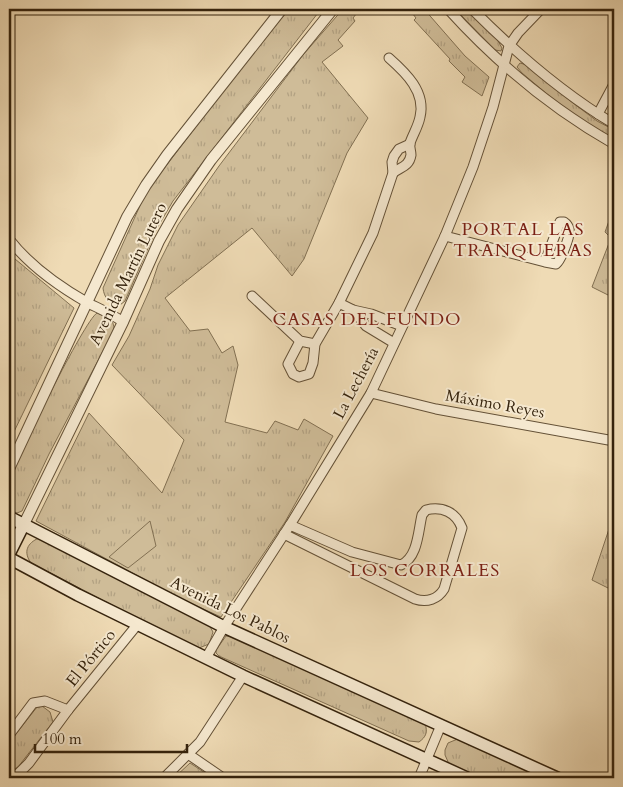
<svg xmlns="http://www.w3.org/2000/svg" width="623" height="787" viewBox="0 0 623 787" font-family="Cardo,serif">
<style>
.grass{fill:url(#grass-tufts);stroke:#827052}
.pitch{fill:#cfbc98;stroke:#827052}
.lines{fill:none;stroke-linecap:round;stroke-linejoin:round}
.minor-casing{stroke:#645137;stroke-width:11}
.tertiary-casing{stroke:#645137;stroke-width:12}
.secondary-casing{stroke:#35230d;stroke-width:14}
.minor{stroke:#f5e8cf;stroke-width:9}
.tertiary{stroke:#f5e8cf;stroke-width:10}
.secondary{stroke:#f5e8cf;stroke-width:11}
.labels{text-anchor:middle;dominant-baseline:central;stroke-width:4;stroke-linejoin:round;paint-order:stroke}
.street-label{font-size:16px;fill:#35230d;stroke:#f5e8cf}
.neighbourhood-label{font-size:18px;letter-spacing:1px;fill:#7a1f14;stroke:#f5e8cf}
</style>
<defs>
<pattern id="grass-tufts" width="24" height="20" patternUnits="userSpaceOnUse" patternTransform="scale(1.25)"><rect width="24" height="20" fill="#cfbc98"/><path d="M3 7l-1-3M5 7V3M7 7l1-3M15 17l-1-3M17 17v-4M19 17l1-3" fill="none" stroke="#b2a182"/></pattern>
</defs>
<rect width="100%" height="100%" fill="#efdbb5"/>
<filter id="stains"><feTurbulence type="fractalNoise" baseFrequency=".004" numOctaves="4"/><feColorMatrix values="0 0 0 0 .2 0 0 0 0 .09 0 0 0 0 .02 0 0 0 .5 -.17"/></filter>
<radialGradient id="worn" r=".72"><stop offset=".6" stop-color="#630" stop-opacity="0"/><stop offset="1" stop-color="#630" stop-opacity=".3"/></radialGradient>
<g class="grass">
<path d="M289,9H321L173,201L156,230L125,301L120,305C110,305 104,298 103,288L143,199L153,183L227,86Z"/>
<polygon points="343,9 360,9 353,18 355,21 338,40 343,46 322,62 368,118 347,153 304,259 292,276 252,228 165,298 190,331 208,329 222,353 233,346 238,365 225,422 267,433 275,421 298,430 304,419 333,436 285,522 221,617 177,597 36,521 89,413 162,493 184,440 112,365 129,336 150,289 158,265 178,225 219,166 303,55"/>
<polygon points="409,9 424,9 465,56 489,77 482,96 462,82 465,77 449,61 450,59 414,20 416,18"/>
<polygon points="455,9 466,9 498,41 502,48 501,51 495,50"/>
<polygon points="520,63 527,65 573,103 597,121 614,130 614,140 565,109 522,73 517,67"/>
<polygon points="614,207 614,298 592,287 611,238 605,232"/>
<polygon points="9,254 74,308 9,442"/>
<path d="M97,313L112,320L114,327L113,332L49,454L22,511L17,513L9,509C9,499 7,487 10,478C18,456 84,321 97,313Z"/>
<polygon points="614,514 614,591 592,580"/>
<path d="M39,538L209,625L213,632L209,644L199,648L124,611L31,563C23,552 27,543 39,538Z"/>
<path d="M226,636H231L425,724C428,732 426,737 419,742L409,741L219,656L216,653V650Z"/>
<polygon points="42,706 50,712 53,722 18,767 9,772 9,743 37,707"/>
<polygon points="460,738 548,778 481,778 449,764 445,755 445,750 448,743"/>
<polygon points="190,763 213,778 175,777"/>
</g>
<polygon class="pitch" points="150,521 156,546 128,568 109,557"/>
<g class="lines">
<g class="minor-casing">
<g id="minor">
<path d="M448,9C496,62 552,109 614,144"/>
<path d="M472,9C515,52 562,93 614,124"/>
<path d="M389,58C406,73 426,92 420,117C418,127 413,134 410,143C409,147 411,151 411,155C409,167 400,167 393,173"/>
<polyline points="598,114 614,84"/>
<path d="M445,236L545,262L556,264C561,260 571,235 569,229C568,225 567,224 564,222H560L558,227L545,262"/>
<path d="M9,239C29,265 60,287 88,303C100,309 112,314 123,322"/>
<polyline points="252,296 300,341 315,344"/>
<polyline points="339,303 353,310 371,314 402,326"/>
<polyline points="353,310 366,326 394,343"/>
<polyline points="300,341 288,364 293,374 299,377 309,374 313,363 315,344 339,303 373,233 393,173 392,162 394,156 399,149 410,144"/>
<polyline points="371,393 436,409 614,441"/>
<path d="M284,534L415,599C427,603 438,599 444,589L462,528C456,512 442,506 426,510L422,515C418,532 418,557 401,565L352,552L290,525"/>
<polyline points="206,658 224,627 290,525 371,393 445,236 473,167 493,107 509,46 518,33 541,9"/>
<polyline points="9,735 33,703 45,701 68,710"/>
<polyline points="188,754 223,778"/>
<polyline points="9,777 17,775 29,763 68,710 137,625"/>
<polyline points="164,778 200,742 243,676"/>
<polyline points="419,778 441,725"/>
</g>
</g>
<g class="tertiary-casing">
<g id="tertiary">
<polyline points="9,469 127,217 146,185 167,155 282,9"/>
<polyline points="24,524 123,322 159,241 177,209 211,160 333,9"/>
</g>
</g>
<g class="secondary-casing">
<g id="secondary">
<polyline points="9,517 224,627 557,778"/>
<polyline points="9,554 24,524"/>
<polyline points="9,558 78,595 243,676 467,778"/>
</g>
</g>
<use href="#minor" class="minor"/>
<use href="#tertiary" class="tertiary"/>
<use href="#secondary" class="secondary"/>
</g>
<g class="labels">
<g class="street-label">
<text transform="translate(128 274) rotate(-64)">Avenida Martín Lutero</text>
<text transform="translate(356 383) rotate(-62)">La Lechería</text>
<text transform="translate(495 404) rotate(10)">Máximo Reyes</text>
<text transform="translate(230 610) rotate(26)">Avenida Los Pablos</text>
<text transform="translate(91 658) rotate(-51)">El Pórtico</text>
</g>
<g class="neighbourhood-label">
<text x="523" y="229">PORTAL LAS<tspan x="523" dy="21">TRANQUERAS</tspan></text>
<text x="367" y="319">CASAS DEL FUNDO</text>
<text x="425" y="570">LOS CORRALES</text>
</g>
</g>
<rect width="623" height="787" fill="none" stroke="#efdbb5" stroke-width="30"/>
<rect x="10" y="10" width="603" height="767" fill="none" stroke="#35230d" stroke-width="2.5"/>
<rect x="15" y="15" width="593" height="757" fill="none" stroke="#35230d"/>
<path d="M35 744v8h152v-8" fill="none" stroke="#35230d" stroke-width="2.5"/>
<text x="42" y="744" font-size="15" fill="#35230d" stroke="#f5e8cf" stroke-width="4" paint-order="stroke">100 m</text>
<rect width="100%" height="100%" filter="url(#stains)"/>
<rect width="100%" height="100%" fill="url(#worn)"/>
</svg>
